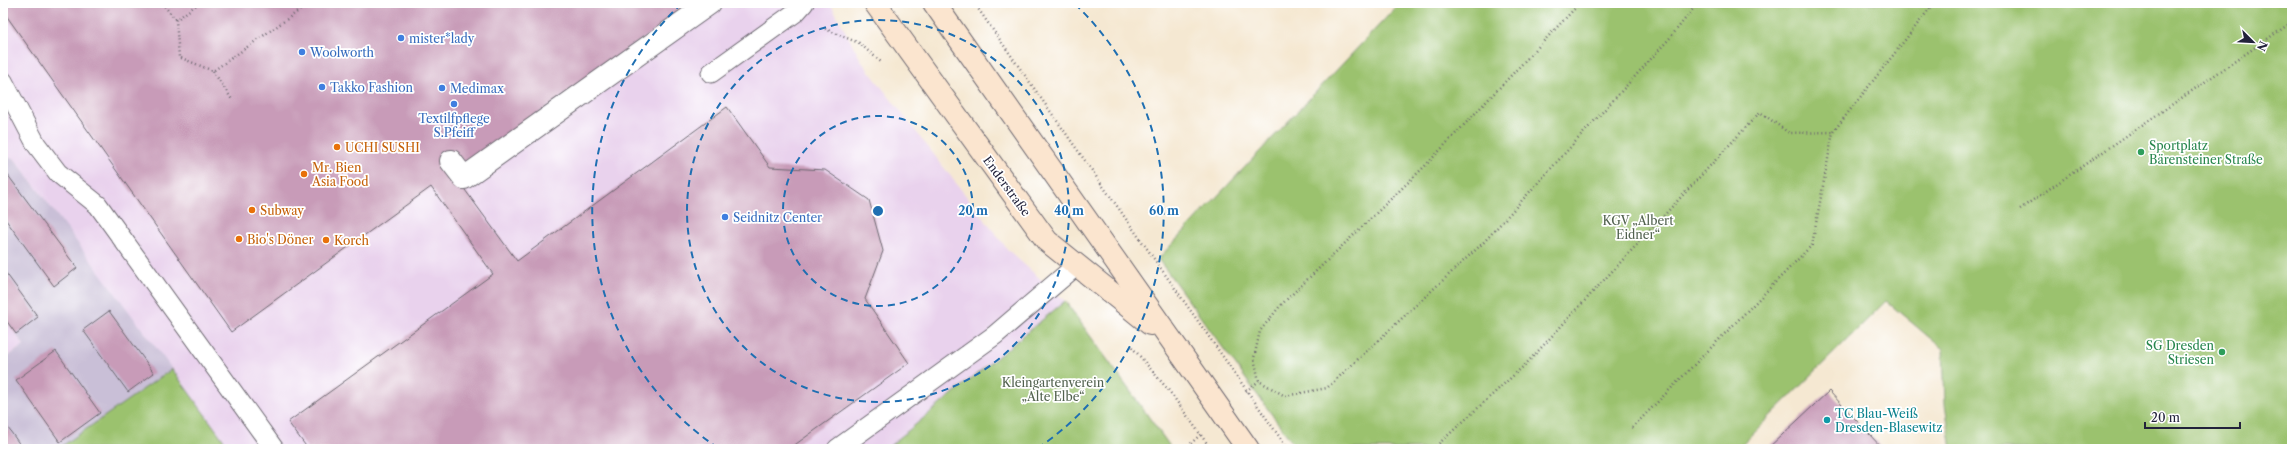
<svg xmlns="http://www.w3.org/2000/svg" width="2295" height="452" viewBox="0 0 2295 452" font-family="'Libre Caslon Text',serif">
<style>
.built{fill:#e9d2ed}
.industrial{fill:#c9bfd7}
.green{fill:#9bc26e;stroke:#5e7254}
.building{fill:#c89bb8}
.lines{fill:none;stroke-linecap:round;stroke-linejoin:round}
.lane-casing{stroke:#6c6770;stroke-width:21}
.street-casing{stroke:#6c6770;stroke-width:24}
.secondary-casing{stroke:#6c6770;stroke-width:24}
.path{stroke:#6c6770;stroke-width:2.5;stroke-dasharray:1 3;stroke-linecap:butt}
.lane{stroke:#fff;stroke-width:19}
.street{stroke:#fff;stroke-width:22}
.secondary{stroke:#fbe5cf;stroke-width:22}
.ring{fill:none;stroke:#1f6fb2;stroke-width:2;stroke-dasharray:7 5}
.shop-dot{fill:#3f7fe0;stroke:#fff;stroke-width:1.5}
.food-dot{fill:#e8710a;stroke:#fff;stroke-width:1.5}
.leisure-dot{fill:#2e9e5b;stroke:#fff;stroke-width:1.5}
.culture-dot{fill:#0f9aa8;stroke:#fff;stroke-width:1.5}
.labels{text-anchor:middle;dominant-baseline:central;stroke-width:3.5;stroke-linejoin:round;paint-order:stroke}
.shop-label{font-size:12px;fill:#366cbe;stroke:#fff;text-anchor:start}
.leisure-label{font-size:12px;fill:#27864d;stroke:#fff;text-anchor:start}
.food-label{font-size:12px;fill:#c56008;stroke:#fff;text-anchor:start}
.street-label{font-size:12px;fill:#22223b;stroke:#fff}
.park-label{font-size:12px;fill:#52624f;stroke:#fff}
.culture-label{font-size:12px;fill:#0d838f;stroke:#fff;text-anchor:start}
.centre{fill:#1f6fb2;stroke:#fff;stroke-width:2}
.ring-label{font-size:12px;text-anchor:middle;font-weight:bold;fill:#1f6fb2;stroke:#fff;stroke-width:3.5;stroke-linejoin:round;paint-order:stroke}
</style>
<rect width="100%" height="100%" fill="#fff"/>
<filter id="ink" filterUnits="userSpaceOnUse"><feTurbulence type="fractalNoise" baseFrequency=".025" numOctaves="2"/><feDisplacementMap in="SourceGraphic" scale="8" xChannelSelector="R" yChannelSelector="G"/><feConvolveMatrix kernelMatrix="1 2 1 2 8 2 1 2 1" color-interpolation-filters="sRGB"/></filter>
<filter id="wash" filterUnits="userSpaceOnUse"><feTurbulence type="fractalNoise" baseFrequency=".012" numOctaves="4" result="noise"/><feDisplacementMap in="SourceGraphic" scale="16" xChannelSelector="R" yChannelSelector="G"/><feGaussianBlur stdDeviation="0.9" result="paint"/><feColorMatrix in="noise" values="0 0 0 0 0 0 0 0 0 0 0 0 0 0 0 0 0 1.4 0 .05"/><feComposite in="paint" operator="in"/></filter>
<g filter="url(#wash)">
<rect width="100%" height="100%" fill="#f5e8d2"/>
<g class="built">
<polygon points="3,3 830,3 862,62 1008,250 1065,301 886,449 230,449 14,158 3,157"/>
<polygon points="3,317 24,345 3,360"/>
</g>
<polygon class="industrial" points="3,157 14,158 172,369 58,449 3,449 3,360 24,345 3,317"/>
<g class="green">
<polygon points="1400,3 2292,3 2292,449 1952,449 1945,405 1943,349 1886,301 1737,449 1297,449 1158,259"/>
<polygon points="1065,301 1172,449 886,449"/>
<polygon points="172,369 230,449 58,449"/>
</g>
<g id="blocks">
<g class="building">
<polygon points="3,3 693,3 464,167 446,164 517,261 727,107 770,167 825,170 869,200 883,251 865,299 909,363 789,449 308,449 288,422 493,274 431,187 231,332 3,11"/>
<polygon points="7,174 77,268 54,286 3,216 3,177"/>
<polygon points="3,269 38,317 16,334 3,316"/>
<polygon points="109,311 154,373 128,392 83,330"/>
<polygon points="56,351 100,413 60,442 16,380"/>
<polygon points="1829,391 1883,449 1767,449"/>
<polygon points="3,421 23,449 3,449"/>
</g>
</g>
</g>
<g filter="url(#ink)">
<use href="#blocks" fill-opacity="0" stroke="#6c6770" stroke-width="1"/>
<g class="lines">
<g class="lane-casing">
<g id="lane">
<polyline points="711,73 796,12 804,3"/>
<polyline points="3,81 36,144 58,173 98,205 274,449"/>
<polyline points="837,449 995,335 1077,265"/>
</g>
</g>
<g class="street-casing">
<polyline id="street" points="451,161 464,178 710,3"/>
</g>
<g class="secondary-casing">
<g id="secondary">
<polyline points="875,3 1047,241 1150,324"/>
<polyline points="934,3 1248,449"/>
</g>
</g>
<g class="path">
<polyline points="162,3 176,20"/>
<polyline points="199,3 176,20 179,57 213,71 310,3"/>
<polyline points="974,3 1288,449"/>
<polyline points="1580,3 1424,167 1280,306 1260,331 1254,358 1259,381 1285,396 1327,388 1484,242 1669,39 1698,3"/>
<polyline points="825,29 859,43 881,62"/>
<polyline points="213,71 233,101"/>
<polyline points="2020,209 2292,22"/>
<polyline points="1132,347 1170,392 1211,449"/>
<polyline points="1246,391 1259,381"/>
<polyline points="1632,428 1812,245 1833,132 1934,3"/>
<polyline points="1185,449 1201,434"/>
<polyline points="1433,449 1527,363 1760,112 1789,133 1833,132"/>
</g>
<use href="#lane" class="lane"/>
<use href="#street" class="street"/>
<use href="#secondary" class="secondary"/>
</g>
</g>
<g class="ring">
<circle cx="878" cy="211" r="95"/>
<circle cx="878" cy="211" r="191"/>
<path d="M718 448A286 286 0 0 1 681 4M1075 4A286 286 0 0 1 1038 448"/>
</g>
<g class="shop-dot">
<circle cx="401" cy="38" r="4"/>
<circle cx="302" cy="52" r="4"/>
<circle cx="322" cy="87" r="4"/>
<circle cx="442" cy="88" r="4"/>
<circle cx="454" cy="104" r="4"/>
<circle cx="725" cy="217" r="4"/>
</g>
<g class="food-dot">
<circle cx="337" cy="147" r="4"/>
<circle cx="304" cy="174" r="4"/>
<circle cx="252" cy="210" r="4"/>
<circle cx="239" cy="239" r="4"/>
<circle cx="326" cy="240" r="4"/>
</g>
<g class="leisure-dot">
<circle cx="2141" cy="152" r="4"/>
<circle cx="2222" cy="352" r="4"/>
</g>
<circle class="culture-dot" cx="1827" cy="420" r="4"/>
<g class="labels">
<g class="shop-label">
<text x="409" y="38">mister*lady</text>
<text x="310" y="52">Woolworth</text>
<text x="330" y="87">Takko Fashion</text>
<text x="450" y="88">Medimax</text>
<text x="454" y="118" text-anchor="middle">Textilfpflege<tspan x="454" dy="14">S.Pfeiff</tspan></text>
<text x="733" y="217">Seidnitz Center</text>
</g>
<g class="leisure-label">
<text x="2149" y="145">Sportplatz<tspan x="2149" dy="14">Bärensteiner Straße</tspan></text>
<text x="2214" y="345" text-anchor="end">SG Dresden<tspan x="2214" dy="14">Striesen</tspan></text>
</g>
<g class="food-label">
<text x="345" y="147">UCHI SUSHI</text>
<text x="312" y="167">Mr. Bien<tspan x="312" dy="14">Asia Food</tspan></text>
<text x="260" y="210">Subway</text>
<text x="247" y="239">Bio's Döner</text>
<text x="334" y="240">Korch</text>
</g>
<g class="street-label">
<text transform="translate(1007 186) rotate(54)">Enderstraße</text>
</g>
<g class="park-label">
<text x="1638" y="220">KGV „Albert<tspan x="1638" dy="14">Eidner“</tspan></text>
<text x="1053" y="382">Kleingartenverein<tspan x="1053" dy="14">„Alte Elbe“</tspan></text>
</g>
<g class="culture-label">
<text x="1835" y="413">TC Blau-Weiß<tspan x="1835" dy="14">Dresden-Blasewitz</tspan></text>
</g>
</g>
<circle cx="878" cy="211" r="6" class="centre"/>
<g class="ring-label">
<text x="973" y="215">20 m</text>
<text x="1069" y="215">40 m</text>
<text x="1164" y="215">60 m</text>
</g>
<rect width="2295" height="452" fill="none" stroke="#fff" stroke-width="16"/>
<g transform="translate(2253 42) rotate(114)" stroke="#ffffff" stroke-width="3" paint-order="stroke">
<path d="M0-3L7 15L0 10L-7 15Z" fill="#22223b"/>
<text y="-6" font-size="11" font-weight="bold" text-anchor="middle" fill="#22223b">N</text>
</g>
<path d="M2145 422v6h95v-6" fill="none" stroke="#22223b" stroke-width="2"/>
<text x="2151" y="422" font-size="12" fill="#22223b" stroke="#ffffff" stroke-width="3" paint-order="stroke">20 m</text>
</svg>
